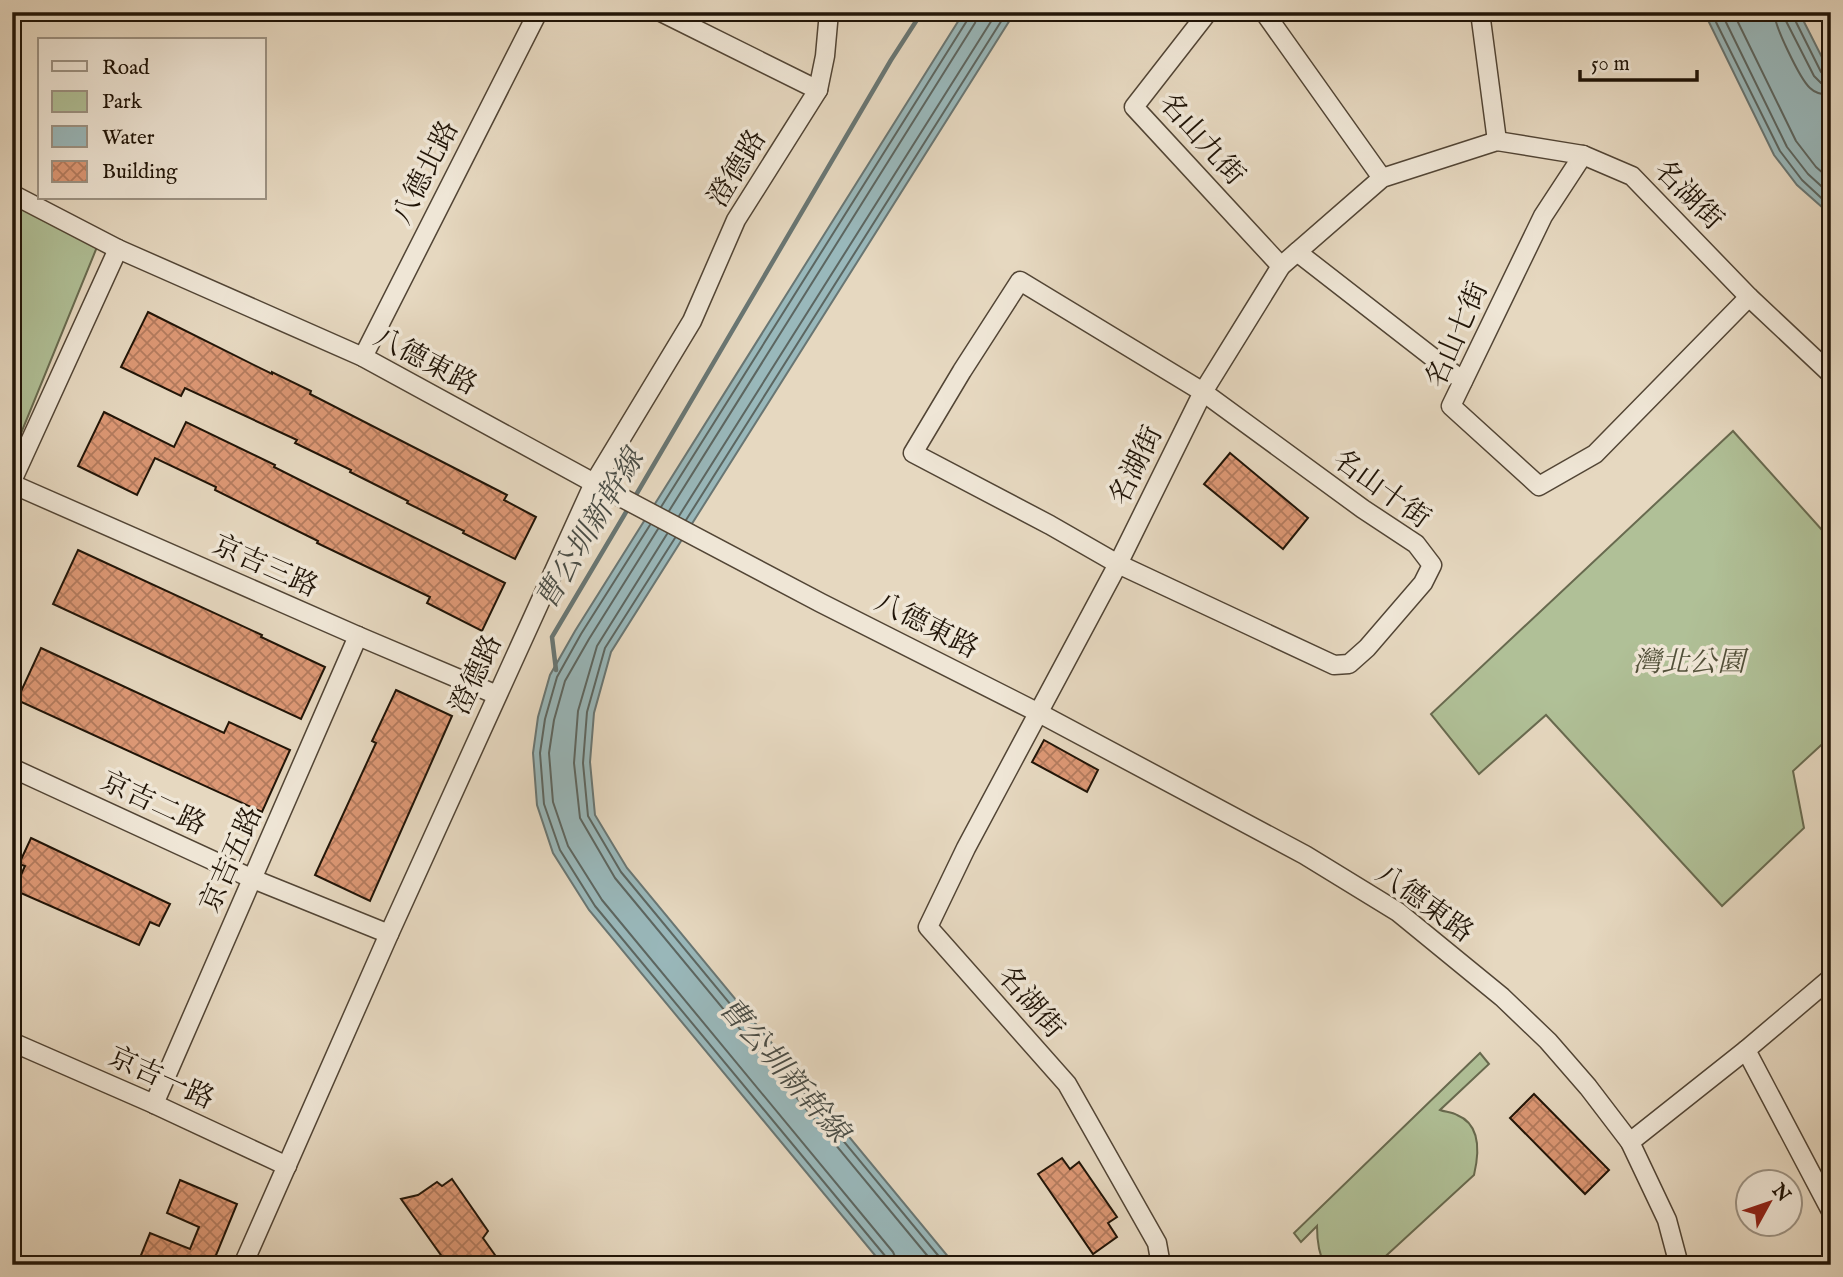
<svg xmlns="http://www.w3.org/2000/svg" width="1843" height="1277" viewBox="0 0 1843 1277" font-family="'IM FELL English','Noto Serif TC',serif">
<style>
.green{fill:#b0c097;stroke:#686a4f;stroke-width:2}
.water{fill:#99b8bb;stroke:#697673;stroke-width:2}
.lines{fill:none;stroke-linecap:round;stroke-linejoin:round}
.shore{stroke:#5c6661;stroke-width:2}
.stream{stroke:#697673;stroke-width:4.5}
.building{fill:url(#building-cross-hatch);stroke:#201407;stroke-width:2}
.minor-casing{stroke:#524535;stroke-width:21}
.minor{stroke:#efe6d6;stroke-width:18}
.labels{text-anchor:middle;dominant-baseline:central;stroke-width:7;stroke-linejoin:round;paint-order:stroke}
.street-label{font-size:28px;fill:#201407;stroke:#efe6d6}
.park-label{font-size:28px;font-style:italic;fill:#525039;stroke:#efe6d6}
.water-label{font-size:30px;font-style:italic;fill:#4a4d46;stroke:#efe6d6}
</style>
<defs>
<pattern id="building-cross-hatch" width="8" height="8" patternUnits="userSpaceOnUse" patternTransform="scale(1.75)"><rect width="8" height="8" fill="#dd9875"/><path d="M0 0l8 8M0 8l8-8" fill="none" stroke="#b37b5e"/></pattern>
</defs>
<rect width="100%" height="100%" fill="#e6d8c0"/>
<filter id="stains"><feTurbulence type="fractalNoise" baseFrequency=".00286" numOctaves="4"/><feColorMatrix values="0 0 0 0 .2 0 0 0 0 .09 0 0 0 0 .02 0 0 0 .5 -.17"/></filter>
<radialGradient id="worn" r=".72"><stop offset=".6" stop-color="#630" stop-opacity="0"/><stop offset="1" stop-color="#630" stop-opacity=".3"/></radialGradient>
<g class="green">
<polygon points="12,203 97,247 13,453 12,453"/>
<polygon points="1733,431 1831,540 1831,736 1793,771 1804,828 1722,906 1546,715 1479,774 1431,714"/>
<path d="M1480,1053L1489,1064L1440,1110C1445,1112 1452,1112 1457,1115C1482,1125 1479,1154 1474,1175L1376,1265H1325C1318,1253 1317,1240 1317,1226L1301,1242L1294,1233Z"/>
</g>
<g class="water">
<polygon points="964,12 1015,12 611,652 594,713 590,762 595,815 627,868 955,1265 883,1265 589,910 553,853 537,805 533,753 538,717 550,675 575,631"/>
<polygon points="1704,12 1799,12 1831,75 1831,215 1797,185 1774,155"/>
</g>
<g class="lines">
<g class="shore">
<polyline points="1711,12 1780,151 1802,180 1831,207"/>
<polyline points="1721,12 1787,147 1808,174 1831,195"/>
<polyline points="1733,12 1796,141 1816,167 1831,180"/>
<path d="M1774,12C1774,25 1800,79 1810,88C1816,94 1823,95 1831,95"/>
<polyline points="1784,12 1786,21 1814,76 1821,83 1831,85"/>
<polyline points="1793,12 1794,18 1821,72 1825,75 1831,76"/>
<polyline points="661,507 968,19 969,12"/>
<polyline points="669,511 975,23 978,12"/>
<polyline points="679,516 997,12"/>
<polyline points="686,520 1007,12"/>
<polyline points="650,525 581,634 557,677 545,719 540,753 544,804 560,850 595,906 886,1257 888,1265"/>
<polyline points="658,529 589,639 565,681 554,720 549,753 553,802 568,846 602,900 893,1252 896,1259 897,1265"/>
<polyline points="667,534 597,646 578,711 574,763 580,818 615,878 935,1265"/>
<polyline points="675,538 605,648 587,712 583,763 588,816 621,872 946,1265"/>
</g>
<g class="stream">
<polyline points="633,500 891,60 922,12"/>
<polyline points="556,670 552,637 629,507"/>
</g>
</g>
<g class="building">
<polygon points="148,312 272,374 272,372 311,391 310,394 507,495 504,500 536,517 515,559 463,533 464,531 407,503 408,501 350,472 351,470 295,443 297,440 185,388 181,396 121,367"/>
<polygon points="104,412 174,447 186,422 275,465 274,467 505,583 482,631 427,603 430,597 317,543 318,541 215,490 216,487 155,458 137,495 78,466"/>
<polygon points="1230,453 1308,518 1283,549 1204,484"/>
<polygon points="78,550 262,635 261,637 325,667 301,719 53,604"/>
<polygon points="41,648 224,733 229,722 290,750 262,812 17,700"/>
<polygon points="396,690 452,716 370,901 315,875 376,743 372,741"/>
<polygon points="1044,740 1098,770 1087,792 1032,762"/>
<polygon points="31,838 170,904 159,926 150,922 139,945 14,890 25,866 19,864"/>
<polygon points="1534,1094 1609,1170 1585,1194 1510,1118"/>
<polygon points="1062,1158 1070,1169 1079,1162 1117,1217 1108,1223 1117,1237 1093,1254 1038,1174"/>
<polygon points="452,1179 488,1231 483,1238 502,1265 448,1265 401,1199 418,1195 437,1182 442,1186"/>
<polygon points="180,1180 237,1204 212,1265 137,1265 150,1233 190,1249 199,1227 167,1213"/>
</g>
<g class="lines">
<g class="minor-casing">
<g id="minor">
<polyline points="661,12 818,90"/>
<polyline points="1208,12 1134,107 1281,266"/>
<polyline points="1264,12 1382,178"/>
<polyline points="1480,12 1497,141"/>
<polyline points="1583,155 1543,216 1451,406 1539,486 1595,454 1749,297"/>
<polyline points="12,194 118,249 363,357 594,483 821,603 1039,713 1305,855 1398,912 1502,997 1548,1041 1588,1087 1630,1142 1667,1220 1679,1265"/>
<polyline points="1297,252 1463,381"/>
<polygon points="1020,281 1203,392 1363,509 1416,544 1432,565 1423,583 1367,648 1349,664 1334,665 1118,564 1050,525 913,453 962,371"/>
<polyline points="363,357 538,12"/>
<polyline points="12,481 118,249"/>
<polyline points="12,484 358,636 497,695"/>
<polyline points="12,768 253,879 389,934"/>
<polyline points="1831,978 1746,1050 1831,1211"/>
<polyline points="12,1042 154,1104 287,1166"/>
<polyline points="154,1104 358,636"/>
<polyline points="1630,1142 1746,1050"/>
<polyline points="243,1265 389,934 594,483 692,321 736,220 818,90 825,56 829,12"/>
<polyline points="1161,1265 1157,1243 1067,1084 928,927 966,848 1118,564 1203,392 1281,266 1382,178 1497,141 1583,155 1632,176 1749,297 1831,374"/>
</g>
</g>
<use href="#minor" class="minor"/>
</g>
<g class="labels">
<g class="street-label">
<text transform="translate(1201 140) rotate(48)">名山九街</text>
<text transform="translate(738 169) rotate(-59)">澄德路</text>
<text transform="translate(426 173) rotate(-63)">八德北路</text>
<text transform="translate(1688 196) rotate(45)">名湖街</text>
<text transform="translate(1458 335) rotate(-66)">名山七街</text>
<text transform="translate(425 362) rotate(28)">八德東路</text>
<text transform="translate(1137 466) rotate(-64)">名湖街</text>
<text transform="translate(1381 490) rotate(36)">名山十街</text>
<text transform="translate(265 567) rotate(24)">京吉三路</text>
<text transform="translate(926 626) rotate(27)">八德東路</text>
<text transform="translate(477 675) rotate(-65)">澄德路</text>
<text transform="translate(153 804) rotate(25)">京吉二路</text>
<text transform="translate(232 860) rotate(-66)">京吉五路</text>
<text transform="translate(1424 904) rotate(36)">八德東路</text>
<text transform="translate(1030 1003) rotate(49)">名湖街</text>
<text transform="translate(161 1079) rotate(24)">京吉一路</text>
</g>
<g class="park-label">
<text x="1689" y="663">灣北公園</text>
</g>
<g class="water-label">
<text transform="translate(591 530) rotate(-59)">曹公圳新幹線</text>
<text transform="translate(783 1071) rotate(49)">曹公圳新幹線</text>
</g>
</g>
<rect width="1843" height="1277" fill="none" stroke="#e6d8c0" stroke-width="42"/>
<rect x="14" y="14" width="1815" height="1249" fill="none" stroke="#201407" stroke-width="3.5"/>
<rect x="21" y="21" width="1801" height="1235" fill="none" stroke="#201407" stroke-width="2"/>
<rect x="38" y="38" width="228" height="161" fill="#efe6d6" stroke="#9c9283" stroke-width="2"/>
<rect x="52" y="61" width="35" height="10" fill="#efe6d6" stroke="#9c9283" stroke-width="2"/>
<text x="102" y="74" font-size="21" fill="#201407">Road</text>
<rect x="52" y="91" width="35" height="21" fill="#b0c097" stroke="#9c9283" stroke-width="2"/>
<text x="102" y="108" font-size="21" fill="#201407">Park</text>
<rect x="52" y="126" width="35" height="21" fill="#99b8bb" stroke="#9c9283" stroke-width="2"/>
<text x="102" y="144" font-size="21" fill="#201407">Water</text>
<rect x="52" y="161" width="35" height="21" fill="url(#building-cross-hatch)" stroke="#9c9283" stroke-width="2"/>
<text x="102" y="178" font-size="21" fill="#201407">Building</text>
<g transform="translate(1769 1203) rotate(50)"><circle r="33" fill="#efe6d6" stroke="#9c9283" stroke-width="2"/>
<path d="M0-5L12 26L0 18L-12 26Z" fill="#8f2418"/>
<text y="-10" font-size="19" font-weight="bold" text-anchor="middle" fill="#201407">N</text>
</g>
<path d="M1580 70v10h117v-10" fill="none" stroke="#201407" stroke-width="3.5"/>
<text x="1591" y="70" font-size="21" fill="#201407" stroke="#efe6d6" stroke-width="5" paint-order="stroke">50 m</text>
<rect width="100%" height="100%" filter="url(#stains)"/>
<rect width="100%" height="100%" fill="url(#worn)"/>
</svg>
